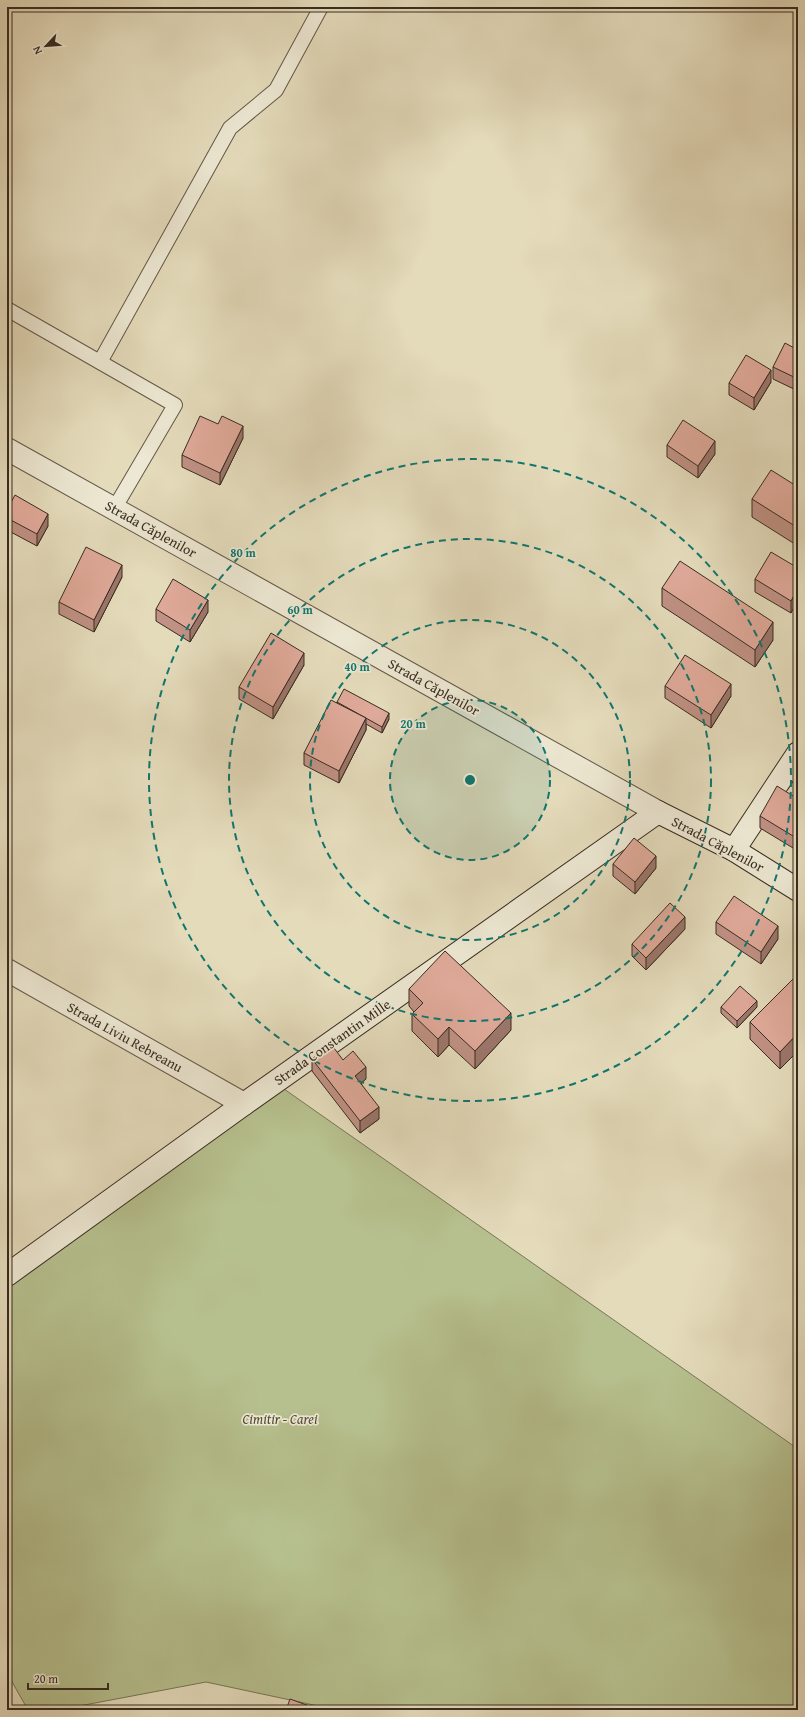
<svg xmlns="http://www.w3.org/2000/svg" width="805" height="1717" viewBox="0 0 805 1717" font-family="'Gentium Book Plus',serif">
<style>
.green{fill:#b6c08e;stroke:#777658}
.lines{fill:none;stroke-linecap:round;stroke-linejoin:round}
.service-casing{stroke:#635848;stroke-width:16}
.minor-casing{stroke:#635848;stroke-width:24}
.tertiary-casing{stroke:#635848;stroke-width:24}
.secondary-casing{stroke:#382c21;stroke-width:24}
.service{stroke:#ede8d3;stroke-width:14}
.minor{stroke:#ede8d3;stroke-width:22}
.tertiary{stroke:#ede8d3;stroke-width:22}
.secondary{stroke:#ede8d3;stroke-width:22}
.wall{fill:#c09184;stroke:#382c21}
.shaded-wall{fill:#9c766b;stroke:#382c21}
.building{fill:#dfa999;stroke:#382c21}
.ring{fill:none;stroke:#0f766e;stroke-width:2;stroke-dasharray:7 5}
.labels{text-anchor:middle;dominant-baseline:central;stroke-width:3.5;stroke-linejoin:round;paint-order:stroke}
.street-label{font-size:14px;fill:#382c21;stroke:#ede8d3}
.park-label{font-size:14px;font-style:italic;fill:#514a37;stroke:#ede8d3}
.centre{fill:#0f766e;stroke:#ede8d3;stroke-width:2}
.ring-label{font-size:12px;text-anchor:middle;font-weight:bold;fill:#0f766e;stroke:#ede8d3;stroke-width:3.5;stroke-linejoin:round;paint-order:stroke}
</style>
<rect width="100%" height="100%" fill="#e4dbbb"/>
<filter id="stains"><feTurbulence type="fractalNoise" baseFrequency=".005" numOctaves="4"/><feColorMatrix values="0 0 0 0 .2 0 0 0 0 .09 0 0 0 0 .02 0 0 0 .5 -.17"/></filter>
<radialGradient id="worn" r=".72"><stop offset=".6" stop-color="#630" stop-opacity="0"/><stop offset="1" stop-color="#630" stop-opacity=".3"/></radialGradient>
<polygon class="green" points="274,1082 798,1449 798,1710 337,1710 206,1682 58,1710 28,1710 7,1673 7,1268"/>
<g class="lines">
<g class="service-casing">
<g id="service">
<polyline points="7,309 175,405 114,509"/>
<polyline points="100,362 230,128 276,90 321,7"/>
</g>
</g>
<g class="minor-casing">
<polyline id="minor" points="7,970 244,1104"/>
</g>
<g class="tertiary-casing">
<polyline id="tertiary" points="7,449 658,812"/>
</g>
<g class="secondary-casing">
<g id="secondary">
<polyline points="734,850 798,753"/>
<polyline points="7,1275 244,1104 658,812 734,850 798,890"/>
</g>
</g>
<use href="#service" class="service"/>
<use href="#minor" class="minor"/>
<use href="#tertiary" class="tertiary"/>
<use href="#secondary" class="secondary"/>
</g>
<g class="wall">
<polygon points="798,350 798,391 773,379 773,367"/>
<polygon points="771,382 754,410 729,395 729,383"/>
<polygon points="243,438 220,485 182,467 182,455"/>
<polygon points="667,445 715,454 698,478 667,457"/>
<polygon points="798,487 798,546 752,517 752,499"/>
<polygon points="7,510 48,526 37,546 7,530"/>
<polygon points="798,568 791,613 755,592 755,579"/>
<polygon points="122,577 94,632 59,614 59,602"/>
<polygon points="662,588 773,640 755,667 662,606"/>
<polygon points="156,609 208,612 190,642 156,621"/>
<polygon points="304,665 273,719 239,699 239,687"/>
<polygon points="665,686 731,696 711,728 665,698"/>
<polygon points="337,702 389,719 382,733 366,724 366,730 339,783 304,765 304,753"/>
<polygon points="798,799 798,851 760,828 760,816"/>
<polygon points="613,864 656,868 635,894 613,876"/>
<polygon points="716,922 778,939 761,964 716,934"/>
<polygon points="685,929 646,970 632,956 632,944"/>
<polygon points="798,974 798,1051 780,1069 750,1039 750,1022"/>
<polygon points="409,989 511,1030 475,1069 449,1045 438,1057 412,1031 412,1014 414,1012 409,1006"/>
<polygon points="721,1007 757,1007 737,1028 721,1013"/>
<polygon points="312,1059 343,1060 366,1079 361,1083 379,1119 360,1133 312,1071"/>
</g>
<g class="shaded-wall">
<polygon points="771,370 771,382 754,410 754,398"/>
<polygon points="243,426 243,438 220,485 220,473"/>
<polygon points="715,441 715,454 698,478 698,466"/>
<polygon points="48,514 48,526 37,546 37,534"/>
<polygon points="122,565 122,577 94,632 94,620"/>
<polygon points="798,588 798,600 791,613 791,601"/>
<polygon points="208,600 208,612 190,642 190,630"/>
<polygon points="773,622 773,640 755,667 755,650"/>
<polygon points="304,653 304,665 273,719 273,707"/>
<polygon points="731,684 731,696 711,728 711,715"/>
<polygon points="389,713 389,719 382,733 382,727"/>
<polygon points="366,718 366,730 339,783 339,771"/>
<polygon points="656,856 656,868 635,894 635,882"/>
<polygon points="685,917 685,929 646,970 646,958"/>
<polygon points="778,926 778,939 761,964 761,952"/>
<polygon points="757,1001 757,1007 737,1028 737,1021"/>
<polygon points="511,1013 511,1030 475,1069 475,1051"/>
<polygon points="449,1027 449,1045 438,1057 438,1039"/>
<polygon points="798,1033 798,1051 780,1069 780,1052"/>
<polygon points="366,1067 366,1079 355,1088 355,1076"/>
<polygon points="379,1107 379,1119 360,1133 360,1121"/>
</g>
<g class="building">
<polygon points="785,343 798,350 798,379 773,367"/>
<polygon points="746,355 771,370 754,398 729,383"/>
<polygon points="200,416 218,424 222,416 243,426 220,473 182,455"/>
<polygon points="683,420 715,441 698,466 667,445"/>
<polygon points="771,470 798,487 798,528 752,499"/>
<polygon points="15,495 48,514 37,534 7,518 7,510"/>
<polygon points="86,547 122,565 94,620 59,602"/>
<polygon points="771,552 798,568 798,588 791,601 755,579"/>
<polygon points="680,561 773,622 755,650 662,588"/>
<polygon points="173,579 208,600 190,630 156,609"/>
<polygon points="271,633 304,653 273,707 239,687"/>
<polygon points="685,655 731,684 711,715 665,686"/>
<polygon points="344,689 389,713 382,727 337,702"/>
<polygon points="331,700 366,718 339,771 304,753"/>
<polygon points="777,786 798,799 798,839 760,816"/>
<polygon points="634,838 656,856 635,882 613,864"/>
<polygon points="734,896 778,926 761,952 716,922"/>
<polygon points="670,903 685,917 646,958 632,944"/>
<polygon points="445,951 511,1013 475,1051 449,1027 438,1039 412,1014 423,1003 409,989"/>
<polygon points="798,974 798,1033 780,1052 750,1022"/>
<polygon points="740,986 757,1001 737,1021 721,1007"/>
<polygon points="331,1044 343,1060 353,1051 366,1067 355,1076 379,1107 360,1121 312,1059"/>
<polygon points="290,1699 318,1709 318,1710 286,1710"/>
</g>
<circle cx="470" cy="780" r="80" fill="#0f766e" fill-opacity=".12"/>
<g class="ring">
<circle cx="470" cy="780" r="80"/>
<circle cx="470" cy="780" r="160"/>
<circle cx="470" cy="780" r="241"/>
<circle cx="470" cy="780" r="321"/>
</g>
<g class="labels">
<g class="street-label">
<text transform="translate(151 529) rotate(29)">Strada Căplenilor</text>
<text transform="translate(434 687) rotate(29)">Strada Căplenilor</text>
<text transform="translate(718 844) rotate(28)">Strada Căplenilor</text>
<text transform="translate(125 1037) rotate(29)">Strada Liviu Rebreanu</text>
<text transform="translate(332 1042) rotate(-35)">Strada Constantin Mille</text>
</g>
<g class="park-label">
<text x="280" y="1419">Cimitir - Carei</text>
</g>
</g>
<circle cx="470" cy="780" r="6" class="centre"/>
<g class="ring-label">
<text x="243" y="557">80 m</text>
<text x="300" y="614">60 m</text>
<text x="357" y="671">40 m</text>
<text x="413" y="728">20 m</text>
</g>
<rect width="805" height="1717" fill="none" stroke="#e4dbbb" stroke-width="24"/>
<rect x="8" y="8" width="789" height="1701" fill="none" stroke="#382c21" stroke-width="2"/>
<rect x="12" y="12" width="781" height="1693" fill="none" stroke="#382c21"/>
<g transform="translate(46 46) rotate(244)" stroke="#ede8d3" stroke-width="3" paint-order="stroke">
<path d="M0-3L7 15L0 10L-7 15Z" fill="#382c21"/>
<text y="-6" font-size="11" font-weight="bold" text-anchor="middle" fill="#382c21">N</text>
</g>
<path d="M28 1683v6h80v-6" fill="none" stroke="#382c21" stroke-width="2"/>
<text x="34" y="1683" font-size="12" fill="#382c21" stroke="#ede8d3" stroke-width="3" paint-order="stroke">20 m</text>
<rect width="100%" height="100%" filter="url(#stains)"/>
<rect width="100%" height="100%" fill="url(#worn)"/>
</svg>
